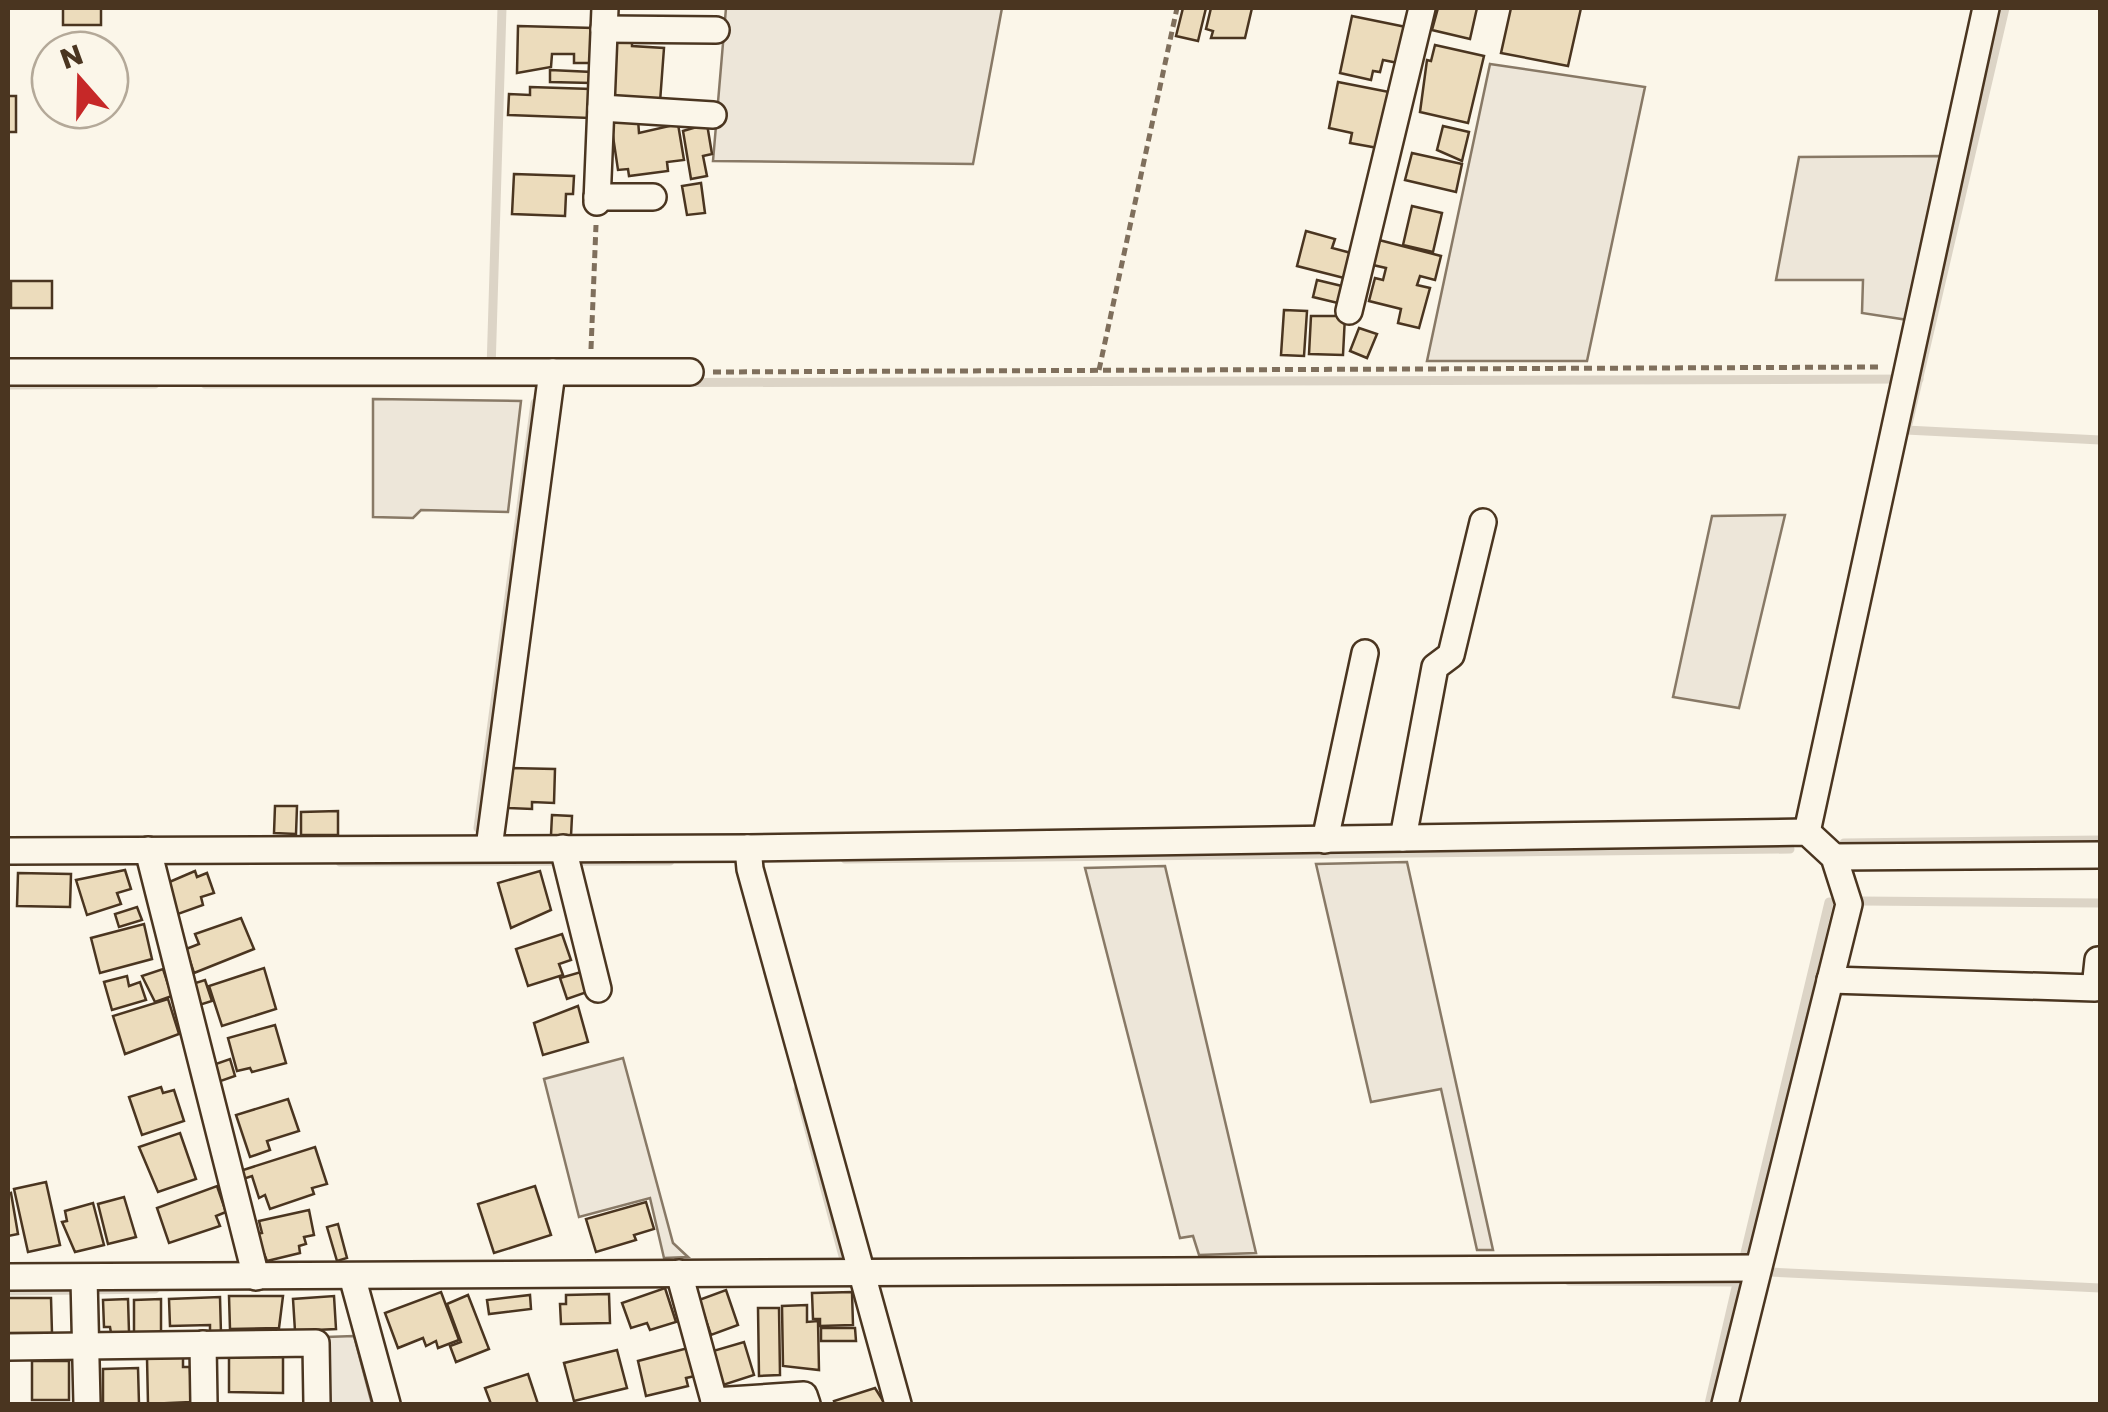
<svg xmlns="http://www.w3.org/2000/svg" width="2108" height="1412" viewBox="0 0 2108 1412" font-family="Poppins,sans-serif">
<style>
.green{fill:#ede6d9;stroke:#887966;stroke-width:2.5}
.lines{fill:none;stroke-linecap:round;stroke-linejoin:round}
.stream{stroke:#dcd4c6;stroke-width:9}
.building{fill:#ecdcbc;stroke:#4a3520;stroke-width:2.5}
.street-casing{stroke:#4a3520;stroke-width:30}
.path{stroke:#7f6f5c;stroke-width:5;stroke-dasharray:8 5;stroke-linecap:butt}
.street{stroke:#fbf6e9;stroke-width:25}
</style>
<rect width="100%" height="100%" fill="#fbf6e9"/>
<g class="green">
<polygon points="726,8 1002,8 973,164 713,161"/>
<polygon points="1490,64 1645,87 1587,361 1427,361"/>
<polygon points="1943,156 1908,320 1862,313 1863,280 1776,280 1799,157"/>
<polygon points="373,399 521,401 508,512 421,510 413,518 373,517"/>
<polygon points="1785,515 1739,708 1673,697 1712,516"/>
<polygon points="1407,862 1493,1250 1477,1250 1441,1089 1371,1102 1316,864"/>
<polygon points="1165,866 1256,1253 1199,1255 1193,1236 1180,1238 1085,868"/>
<polygon points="623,1058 673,1243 688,1257 664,1258 650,1198 579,1217 544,1079"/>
<polygon points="354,1336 372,1404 328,1404 326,1337"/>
</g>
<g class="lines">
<g class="stream">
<polyline points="491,370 502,8"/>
<polyline points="205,384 1919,379"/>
<polyline points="8,385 155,384"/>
<polyline points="1908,424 2005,8"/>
<polyline points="1906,430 2100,440"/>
<polyline points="478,828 535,403"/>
<polyline points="1844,843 2100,840"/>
<polyline points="845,859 1790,849"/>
<polyline points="340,862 670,861"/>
<polyline points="1861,901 2100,903"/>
<polyline points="798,1089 843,1256"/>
<polyline points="1745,1253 1829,902"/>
<polyline points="1769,1272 2100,1288"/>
<polyline points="1569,1281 1737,1282"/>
<polyline points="8,1291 155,1289"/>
<polyline points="1709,1404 1738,1279"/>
</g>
</g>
<g class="building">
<rect x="63" y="8" width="38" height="17"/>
<polygon points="1183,8 1206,8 1198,41 1176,36"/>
<polygon points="1211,8 1252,8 1245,38 1211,38 1213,31 1206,29"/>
<polygon points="1438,8 1477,8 1470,39 1432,30"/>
<polygon points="1511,8 1581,8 1568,66 1501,53"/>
<polygon points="1352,16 1406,27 1398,63 1383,60 1380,72 1373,71 1371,80 1340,73"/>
<polygon points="518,26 594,28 593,63 574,63 574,54 552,54 551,67 517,73"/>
<polygon points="614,38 632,39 632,46 664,48 660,102 610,99"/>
<polygon points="1435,45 1484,56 1468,123 1420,112 1427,60 1431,61"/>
<polygon points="550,70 592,72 591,83 550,82"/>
<polygon points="1338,82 1389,92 1378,148 1350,143 1352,133 1329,128"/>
<polygon points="530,87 591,89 590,118 508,115 509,94 530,95"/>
<rect x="8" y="96" width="8" height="36"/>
<polygon points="638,119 639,133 678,124 684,160 667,162 668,171 629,176 628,169 618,170 611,123"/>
<polygon points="707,124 712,154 703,156 707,176 691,179 683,131"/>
<polygon points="1443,126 1469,132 1462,161 1437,150"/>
<polygon points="1412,153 1462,164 1456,192 1405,180"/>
<polygon points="514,174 574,176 573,194 566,194 565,216 512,214"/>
<polygon points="701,183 705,213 687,215 682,186"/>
<polygon points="1412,206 1442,213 1433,252 1403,245"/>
<polygon points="1306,231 1335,239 1332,248 1351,253 1344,278 1297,266"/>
<polygon points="1379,240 1441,256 1435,280 1420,276 1417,285 1430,288 1419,328 1398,323 1401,309 1369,301 1375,278 1383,280 1386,268 1373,265"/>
<polygon points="1317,280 1346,287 1342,304 1313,297"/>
<rect x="11" y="281" width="41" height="27"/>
<polygon points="1284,310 1307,311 1304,356 1281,355"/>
<polygon points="1311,316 1345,316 1343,355 1309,354"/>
<polygon points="1359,328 1377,334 1367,358 1350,351"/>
<polygon points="509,768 555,769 554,803 532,802 532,809 508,808"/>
<polygon points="275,806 297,806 296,834 274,833"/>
<polygon points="338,811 338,835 301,835 301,812"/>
<polygon points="552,815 572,816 571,836 551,835"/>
<polygon points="125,870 131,889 117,893 121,904 87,915 76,880"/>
<polygon points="195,871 197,877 207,873 214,893 201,897 203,905 178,914 167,883"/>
<polygon points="540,871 551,910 511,928 498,883"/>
<polygon points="18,873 71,874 70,907 17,906"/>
<polygon points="137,907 142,920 119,927 115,914"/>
<polygon points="241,918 254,949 194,973 186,949 199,944 195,934"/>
<polygon points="144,924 152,959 100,973 91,938"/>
<polygon points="562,934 571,960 559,964 563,975 528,986 516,949"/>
<polygon points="264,968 276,1009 222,1026 209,986"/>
<polygon points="163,969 172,996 155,1002 142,976"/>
<polygon points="581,972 587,992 567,999 560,978"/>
<polygon points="127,976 129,986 140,982 146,1000 112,1010 104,982"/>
<polygon points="205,980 212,1001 196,1006 189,985"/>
<polygon points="168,999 179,1034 125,1054 113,1016"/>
<polygon points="578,1006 588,1042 543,1055 534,1023"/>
<polygon points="275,1025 286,1063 252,1072 250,1068 237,1071 228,1038"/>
<polygon points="230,1059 235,1076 215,1083 210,1066"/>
<polygon points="161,1087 163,1093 174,1090 184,1121 142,1135 129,1097"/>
<polygon points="288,1099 299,1131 267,1141 270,1150 250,1157 236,1115"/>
<polygon points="180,1133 196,1179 158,1192 139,1147"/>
<polygon points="315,1147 327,1184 312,1188 314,1194 270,1209 265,1195 259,1198 252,1176 240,1180 237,1172"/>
<polygon points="46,1182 60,1245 28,1252 14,1189"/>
<polygon points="217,1186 226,1212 216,1216 220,1226 169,1243 157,1208"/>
<polygon points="535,1186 551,1235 494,1253 478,1204"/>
<polygon points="11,1193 18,1234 8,1236 8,1194"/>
<polygon points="124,1197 136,1237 108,1244 98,1204"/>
<polygon points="646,1202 654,1229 634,1235 636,1240 596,1252 586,1219"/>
<polygon points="93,1203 104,1245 75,1252 62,1222 67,1221 65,1211"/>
<polygon points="309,1210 314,1235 304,1237 306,1244 299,1246 300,1253 267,1261 256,1234 262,1233 259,1221"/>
<polygon points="338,1224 347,1258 337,1261 327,1227"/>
<polygon points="665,1288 676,1322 650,1330 647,1323 631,1328 622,1303"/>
<polygon points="726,1290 738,1325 711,1335 699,1300"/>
<polygon points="441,1292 459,1340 438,1348 436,1341 426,1346 423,1338 398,1348 385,1313"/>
<polygon points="852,1292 853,1325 820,1326 820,1319 813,1319 812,1293"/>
<polygon points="609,1294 610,1323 561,1324 560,1304 566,1304 566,1295"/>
<polygon points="468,1295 489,1349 456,1362 450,1346 461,1342 447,1304"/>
<polygon points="530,1295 531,1309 489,1314 487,1300"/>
<polygon points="229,1296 283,1296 279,1328 230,1329"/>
<polygon points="334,1296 336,1329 295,1331 293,1299"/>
<polygon points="220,1297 221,1334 210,1334 210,1325 170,1326 169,1299"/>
<polygon points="8,1298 51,1298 52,1333 8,1333"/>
<polygon points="128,1299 129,1332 111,1333 110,1327 104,1327 103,1300"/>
<polygon points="161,1299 161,1333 134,1333 134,1300"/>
<polygon points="807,1305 807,1322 818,1321 819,1370 783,1366 782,1306"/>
<polygon points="758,1308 779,1308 780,1375 759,1376"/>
<polygon points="821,1328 855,1328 856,1341 821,1341"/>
<polygon points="744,1342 754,1375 723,1385 713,1351"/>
<polygon points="688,1348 695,1376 686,1378 688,1386 646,1396 638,1361"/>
<polygon points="617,1350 627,1388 574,1401 564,1363"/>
<polygon points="183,1357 183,1367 190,1367 191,1402 148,1404 147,1358"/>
<polygon points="229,1357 283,1357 283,1393 229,1392"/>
<rect x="32" y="1361" width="37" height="39"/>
<polygon points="138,1368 139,1404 103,1404 103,1369"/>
<polygon points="528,1374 538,1404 491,1404 485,1388"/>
<polygon points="875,1388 885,1404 835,1404 834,1401"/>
</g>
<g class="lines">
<g class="street-casing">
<g id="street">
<polyline points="604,29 716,30"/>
<polyline points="601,108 713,115"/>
<polyline points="597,197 653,197"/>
<polyline points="597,202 605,8"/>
<polyline points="1349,311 1422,8"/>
<polyline points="8,372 690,372"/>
<polyline points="1807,832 1986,8"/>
<polyline points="1403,838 1435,667 1451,655 1483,522"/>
<polyline points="1325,840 1365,653"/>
<polyline points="489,848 552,372"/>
<polyline points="563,848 598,989"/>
<polyline points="748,848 750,869 898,1404"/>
<polyline points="148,850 256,1277"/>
<polyline points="8,851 748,848 1807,832 1834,857 1849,904 1725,1404"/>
<polyline points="1834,857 2100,855"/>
<polyline points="1830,980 2095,988 2098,960"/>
<polyline points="679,1273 715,1404"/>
<polyline points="352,1276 387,1404"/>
<polyline points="8,1277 1757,1268"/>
<polyline points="84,1278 87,1404"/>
<polyline points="203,1344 204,1404"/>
<polyline points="8,1347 316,1343 317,1404"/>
<polyline points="714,1401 804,1395 807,1404"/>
</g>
</g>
<g class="path">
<polyline points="591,349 596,225"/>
<polyline points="1099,370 1177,8"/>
<polyline points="713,372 1882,367"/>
</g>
<use href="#street" class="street"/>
</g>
<rect width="2108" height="1412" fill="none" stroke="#4a3520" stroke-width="20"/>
<g transform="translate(80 80) rotate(340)"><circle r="48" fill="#fbf6e9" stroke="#b4a999" stroke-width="2.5"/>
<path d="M0-8L18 38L0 25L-18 38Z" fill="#c62828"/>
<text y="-15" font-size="28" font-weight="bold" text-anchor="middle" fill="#4a3520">N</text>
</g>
</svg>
